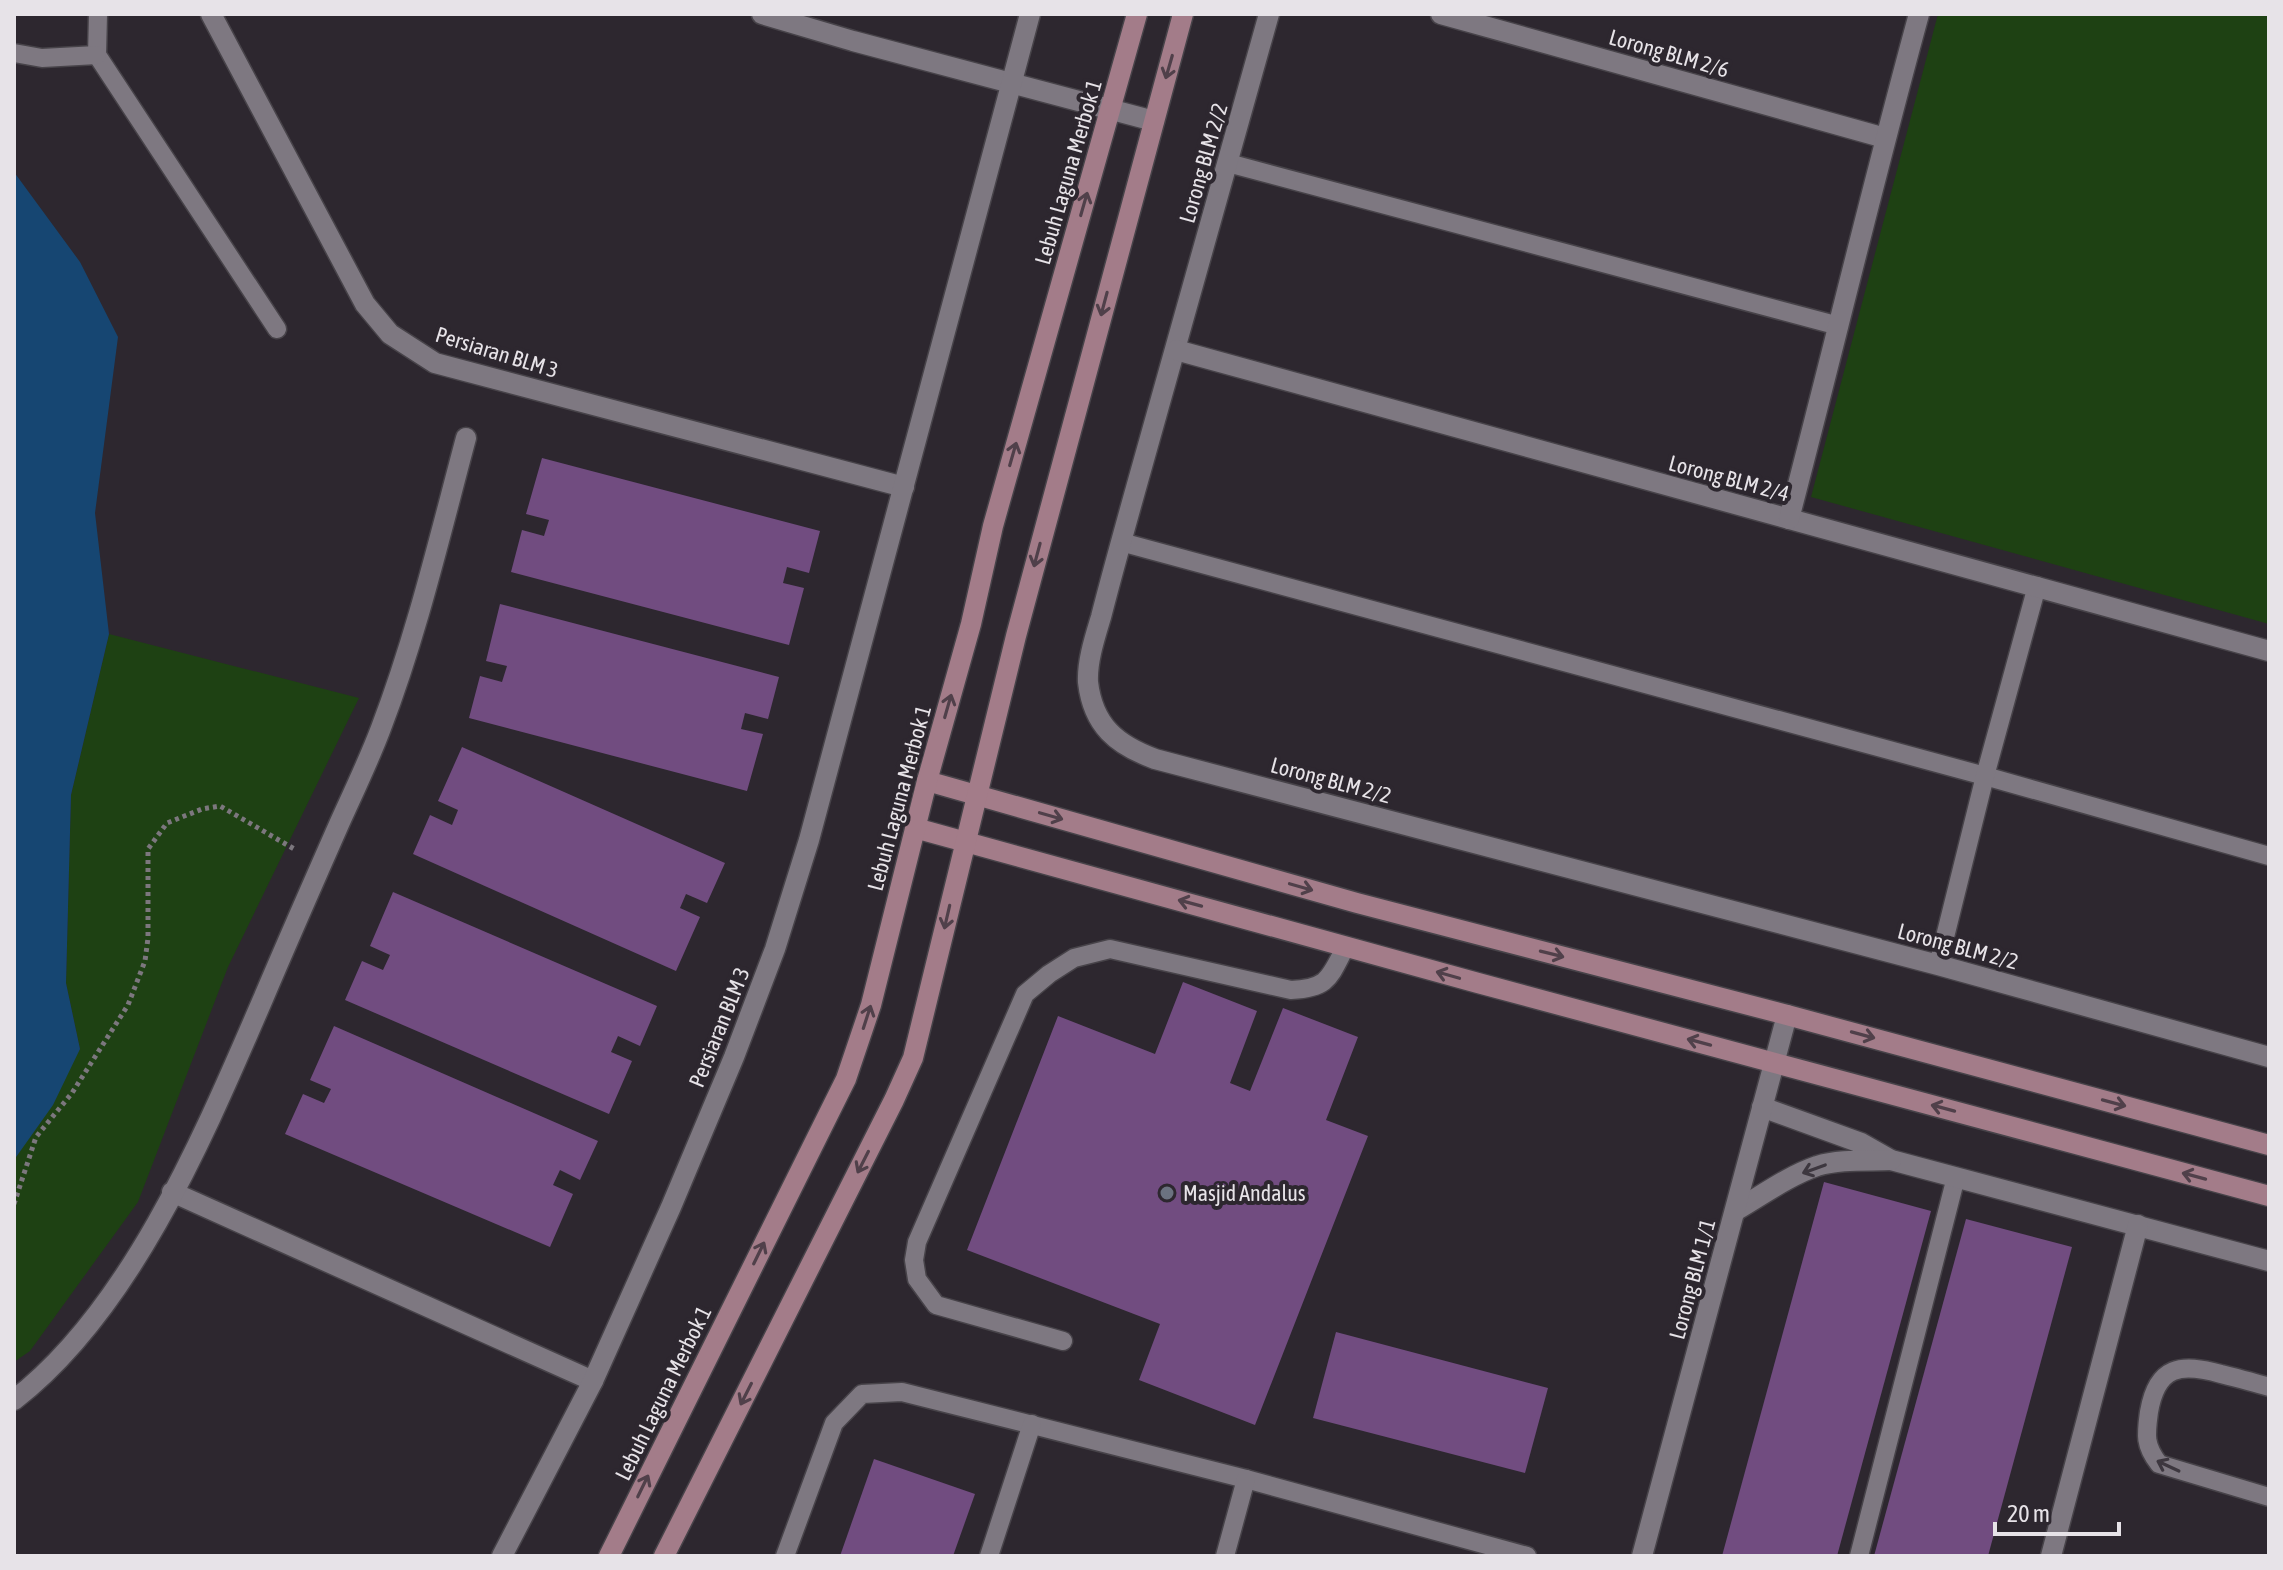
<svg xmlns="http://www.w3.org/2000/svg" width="2283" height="1570" viewBox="0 0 2283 1570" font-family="'Asap Condensed',sans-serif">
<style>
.green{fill:#1e4113}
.water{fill:#164672}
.building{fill:#714c80}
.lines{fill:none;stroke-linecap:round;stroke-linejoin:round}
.lane-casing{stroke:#474349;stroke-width:21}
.street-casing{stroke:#474349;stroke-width:23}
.secondary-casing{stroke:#474349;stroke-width:23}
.path{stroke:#7c777e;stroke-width:5;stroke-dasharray:4 4;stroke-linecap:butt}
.lane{stroke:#7e7881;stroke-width:18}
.street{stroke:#7e7881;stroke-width:20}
.secondary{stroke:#a37c89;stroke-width:20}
.oneway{stroke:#50404a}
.oneway2{stroke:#3d373f}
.worship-dot{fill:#6b7280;stroke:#2d272f;stroke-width:3}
.labels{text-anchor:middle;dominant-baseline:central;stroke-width:8;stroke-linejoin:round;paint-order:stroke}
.street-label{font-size:22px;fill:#e7e3e8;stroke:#2d272f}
.poi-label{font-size:22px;fill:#e7e3e8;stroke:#2d272f;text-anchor:start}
</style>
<rect width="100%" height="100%" fill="#2d272f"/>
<g class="green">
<polygon points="1938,14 2269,14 2269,624 1811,497"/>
<polygon points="109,634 359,698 228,967 138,1202 30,1351 14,1362 14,1160 80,1049 66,983 71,795"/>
</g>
<polygon class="water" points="14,172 80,262 118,337 95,513 109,634 71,795 66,983 80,1049 53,1105 14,1160"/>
<g class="building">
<polygon points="542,458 820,531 809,573 787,567 783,583 804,588 789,645 511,572 522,530 544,536 549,520 526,514"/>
<polygon points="500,604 779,677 768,719 745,713 741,729 763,734 747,791 469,718 480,676 502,682 507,666 486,661"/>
<polygon points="462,747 725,863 707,903 686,894 680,908 700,917 676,971 413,854 430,815 452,825 458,810 438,801"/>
<polygon points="393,892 657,1006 640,1046 618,1036 611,1052 632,1061 609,1114 345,1000 362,961 383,970 390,955 370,946"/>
<polygon points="1183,982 1257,1011 1230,1083 1250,1091 1283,1008 1358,1037 1326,1120 1368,1136 1255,1425 1139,1380 1160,1324 967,1250 1058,1016 1155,1054"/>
<polygon points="334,1026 598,1141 580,1180 560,1170 553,1185 573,1194 550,1247 285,1134 303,1094 324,1103 331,1089 310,1080"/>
<polygon points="1824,1182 1931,1211 1837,1556 1722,1556"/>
<polygon points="1966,1219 2072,1247 1988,1556 1874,1556"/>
<polygon points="1336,1332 1548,1388 1525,1473 1313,1418"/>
<polygon points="874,1459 975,1494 953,1556 840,1556"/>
</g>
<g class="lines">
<g class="lane-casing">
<g id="lane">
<polyline points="98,14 97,55 277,329"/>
<polyline points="14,53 42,58 97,55"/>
<polyline points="1228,163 1839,326"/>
<polyline points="1121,542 1985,776 2269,856"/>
<polyline points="1938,965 1985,776 2037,586"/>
<path d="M1063,1341L936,1305L917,1279L914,1260L917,1242L1025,994L1049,974L1074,958L1110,949L1291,990C1329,988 1329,978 1346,946"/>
<path d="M2269,1387C2253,1382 2237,1378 2221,1374C2181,1363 2157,1365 2149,1412C2146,1434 2144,1445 2159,1464L2269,1497"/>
<polyline points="785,1556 834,1423 862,1394 902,1392 1246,1479 1527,1556"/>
<polyline points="989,1556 1032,1424"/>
<polyline points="1225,1556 1246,1479"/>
<polyline points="1859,1556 1956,1177"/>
</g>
</g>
<g class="street-casing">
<g id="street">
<polyline points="211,14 365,304 390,334 435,363 904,487"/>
<polyline points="762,14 853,41 1154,121"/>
<path d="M1269,14C1225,172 1181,330 1136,488C1124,531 1112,574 1101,617C1095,637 1087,661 1088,682C1093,726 1117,745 1155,759L1938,965L2269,1057"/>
<polyline points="1441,14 1885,138"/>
<polyline points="1176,350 2269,651"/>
<path d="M1789,519C1833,351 1873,182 1919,14"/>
<polyline points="1762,1107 1861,1143 1891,1160 2269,1261"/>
<polyline points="172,1192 593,1381"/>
<path d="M1735,1211C1761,1196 1788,1176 1817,1166C1840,1159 1867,1161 1891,1160"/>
<path d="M14,1400C132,1309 205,1133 263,999C288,940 314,881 340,822C354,791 369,760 381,728C417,634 440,535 466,438"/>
<polyline points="502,1556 593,1381 671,1207 734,1057 775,949 809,840 1030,14"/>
<polyline points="1642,1556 1787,1015"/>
<polyline points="2051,1556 2138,1225"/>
</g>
</g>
<g class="secondary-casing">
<g id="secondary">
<polyline points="927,781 1357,903 1787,1015 2269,1145"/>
<polyline points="915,828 1478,983 2269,1196"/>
<polyline points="609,1556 846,1079 871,1005 927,781 971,624 993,526 1137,14"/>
<polyline points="664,1556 894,1100 913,1058 1016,636 1183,14"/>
</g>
</g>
<polyline class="path" points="14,1204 36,1137 72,1093 128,1005 145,961 148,938 148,849 167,823 202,809 220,806 296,850"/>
<use href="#lane" class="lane"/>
<use href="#street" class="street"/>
<use href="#secondary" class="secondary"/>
</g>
<defs><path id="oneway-shaft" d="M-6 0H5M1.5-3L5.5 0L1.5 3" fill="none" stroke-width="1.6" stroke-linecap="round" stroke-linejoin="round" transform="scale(2)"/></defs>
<g class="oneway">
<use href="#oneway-shaft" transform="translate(1169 67) rotate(106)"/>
<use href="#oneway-shaft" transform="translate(1084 204) rotate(-74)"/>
<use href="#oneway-shaft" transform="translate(1104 304) rotate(105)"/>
<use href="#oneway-shaft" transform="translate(1013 454) rotate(-74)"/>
<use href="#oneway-shaft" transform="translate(1037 555) rotate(105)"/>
<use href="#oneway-shaft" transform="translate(948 706) rotate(-74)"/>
<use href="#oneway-shaft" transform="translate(1051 816) rotate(16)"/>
<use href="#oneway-shaft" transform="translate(1301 887) rotate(16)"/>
<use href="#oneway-shaft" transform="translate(1190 903) rotate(-165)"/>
<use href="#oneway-shaft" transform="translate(947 917) rotate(103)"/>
<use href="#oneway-shaft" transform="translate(1552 954) rotate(14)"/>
<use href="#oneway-shaft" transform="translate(1448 975) rotate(-164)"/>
<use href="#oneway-shaft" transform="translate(867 1017) rotate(-72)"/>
<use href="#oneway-shaft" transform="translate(1863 1035) rotate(15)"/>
<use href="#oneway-shaft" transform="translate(1699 1042) rotate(-165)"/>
<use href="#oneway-shaft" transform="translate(2114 1103) rotate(15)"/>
<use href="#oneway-shaft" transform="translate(1943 1108) rotate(-165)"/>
<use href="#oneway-shaft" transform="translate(863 1162) rotate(117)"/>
<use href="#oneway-shaft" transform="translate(2194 1176) rotate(-165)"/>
<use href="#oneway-shaft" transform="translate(759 1253) rotate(-64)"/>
<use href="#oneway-shaft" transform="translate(746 1394) rotate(117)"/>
<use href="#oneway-shaft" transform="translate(643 1486) rotate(-64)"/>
</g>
<g class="oneway2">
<use href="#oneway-shaft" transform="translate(1814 1169) rotate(160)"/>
<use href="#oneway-shaft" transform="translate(2168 1466) rotate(-155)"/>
</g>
<circle class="worship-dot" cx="1167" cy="1193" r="8"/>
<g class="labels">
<g class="street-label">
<text transform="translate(1669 53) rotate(16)">Lorong BLM 2/6</text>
<text transform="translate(1203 163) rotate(-74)">Lorong BLM 2/2</text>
<text transform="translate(1068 172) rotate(-74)">Lebuh Laguna Merbok 1</text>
<text transform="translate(497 352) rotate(17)">Persiaran BLM 3</text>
<text transform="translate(1729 478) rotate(15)">Lorong BLM 2/4</text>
<text transform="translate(1331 780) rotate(15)">Lorong BLM 2/2</text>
<text transform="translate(899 798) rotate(-75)">Lebuh Laguna Merbok 1</text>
<text transform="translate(1958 946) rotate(15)">Lorong BLM 2/2</text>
<text transform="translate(719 1027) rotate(-68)">Persiaran BLM 3</text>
<text transform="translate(1692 1279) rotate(-75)">Lorong BLM 1/1</text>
<text transform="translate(663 1393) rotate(-64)">Lebuh Laguna Merbok 1</text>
</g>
<g class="poi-label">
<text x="1183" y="1193">Masjid Andalus</text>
</g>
</g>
<rect width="2283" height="1570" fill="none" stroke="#e7e3e8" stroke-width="32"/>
<path d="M1995 1522v12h124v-12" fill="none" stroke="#e7e3e8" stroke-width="4"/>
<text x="2007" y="1522" font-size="24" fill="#e7e3e8" stroke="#2d272f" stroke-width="6" paint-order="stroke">20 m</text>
</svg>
